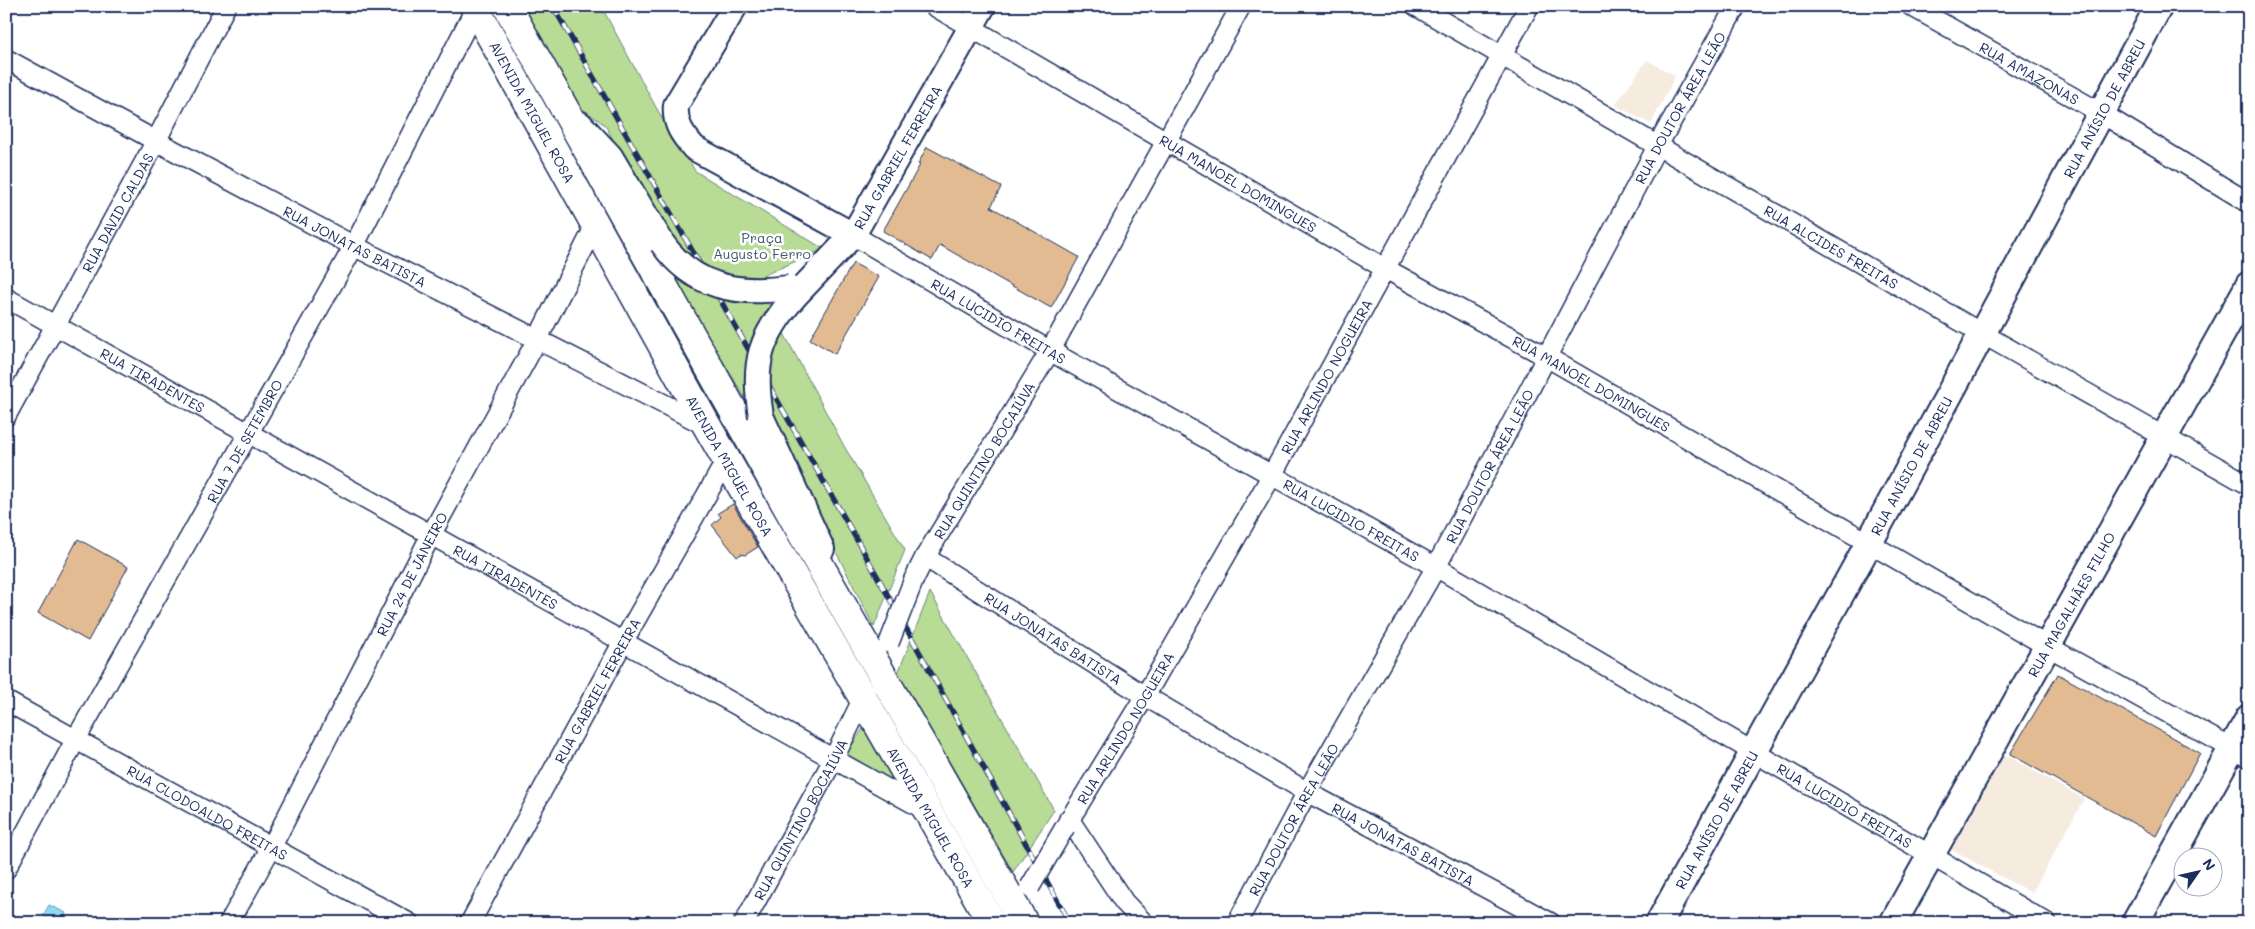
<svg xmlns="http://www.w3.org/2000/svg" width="2255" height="929" viewBox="0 0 2255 929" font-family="Mali,sans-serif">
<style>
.built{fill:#f6ebdf}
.green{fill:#b8db95;stroke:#6a857a}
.water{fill:#91dbf2;stroke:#6296b7}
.building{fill:#e2bb93;stroke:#1b2f5e}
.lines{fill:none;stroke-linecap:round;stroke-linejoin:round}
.minor-casing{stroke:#1b2f5e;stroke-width:22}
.tertiary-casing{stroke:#1b2f5e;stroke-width:28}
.secondary-casing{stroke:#1b2f5e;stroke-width:30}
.primary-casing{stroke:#1b2f5e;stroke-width:31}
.minor{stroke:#fff;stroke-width:19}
.tertiary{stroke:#fff;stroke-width:24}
.secondary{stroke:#fff;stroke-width:26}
.primary{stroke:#fff;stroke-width:28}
.rail-casing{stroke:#1b2f5e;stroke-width:5.5}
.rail{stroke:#fff;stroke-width:4;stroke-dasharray:11;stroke-linecap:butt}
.minor-bridge-casing{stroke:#1b2f5e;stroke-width:22;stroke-linecap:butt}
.tertiary-bridge-casing{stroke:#1b2f5e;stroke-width:28;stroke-linecap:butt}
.minor-bridge{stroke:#fff;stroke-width:19}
.tertiary-bridge{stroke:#fff;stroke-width:24}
.labels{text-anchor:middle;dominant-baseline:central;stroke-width:5;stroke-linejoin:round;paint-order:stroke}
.street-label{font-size:14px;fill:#1b2f5e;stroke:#fff}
.park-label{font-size:14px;fill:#425a6c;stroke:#fff}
</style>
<rect width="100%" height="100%" fill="#fff"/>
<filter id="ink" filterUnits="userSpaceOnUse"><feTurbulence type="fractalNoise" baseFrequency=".02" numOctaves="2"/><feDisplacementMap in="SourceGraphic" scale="10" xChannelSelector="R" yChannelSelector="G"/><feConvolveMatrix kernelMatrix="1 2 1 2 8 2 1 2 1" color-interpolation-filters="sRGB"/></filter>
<g filter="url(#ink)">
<g class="built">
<polygon points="1647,60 1675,76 1651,124 1615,105"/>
<polygon points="2002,753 2084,799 2032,893 1948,848"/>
</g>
<g class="green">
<polygon points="522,6 601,6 664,122 682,148 695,171 824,249 755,279 844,446 905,550 874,627 776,433 767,408 745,398 665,266 672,247 605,125 580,107"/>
<polygon points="930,592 1054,810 1013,872 898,673"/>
<polygon points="864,727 893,775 890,779 886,779 845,756"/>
</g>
<polygon class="water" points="49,905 66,913 61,923 43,916"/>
<g class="building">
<polygon points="927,147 1001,187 991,207 1079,257 1051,308 940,245 932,260 883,231 920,165 918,164"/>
<polygon points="853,263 879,277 835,354 810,339"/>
<polygon points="733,504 758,547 745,555 741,554 737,557 712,525 721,517 718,513"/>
<polygon points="78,539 128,567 88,641 38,613"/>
<polygon points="2058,674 2200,753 2156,836 2010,754"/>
</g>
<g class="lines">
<g class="minor-casing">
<g id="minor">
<path id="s1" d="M934,6L1386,269L1545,356L2047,646L2249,758"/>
<path id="s2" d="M1416,6L1981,333L2249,485"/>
<path id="s3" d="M1911,6L2101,113L2249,203"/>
<path id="s4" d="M6,59L156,141L354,246L707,426"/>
<path id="s5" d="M853,235L1050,351L1436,567L2047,923"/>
<path id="s6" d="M6,298L927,811"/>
<path id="s7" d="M6,416L156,141L226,6"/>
<path id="s8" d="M925,557L1145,696L1307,792L1551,923"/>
<path id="s9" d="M914,579L925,557L1050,351L1241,6"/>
<path id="s10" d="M6,701L409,923"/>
<polyline points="1069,819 1124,902 1144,923"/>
<path id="s11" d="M1065,827L1145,696L1272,475L1529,6"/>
<path id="s12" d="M6,869L76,739L354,246L475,9"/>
<path id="s13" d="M229,923L272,846L431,535L538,338L595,226"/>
<path id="s14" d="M470,923L623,642L727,459"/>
<path id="s15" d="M744,923L833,760L866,692"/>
<path id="s16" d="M1237,923L1307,792L1436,567L1658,145L1736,6"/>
</g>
</g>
<g class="tertiary-casing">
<g id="tertiary">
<path d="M735,6L676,105C674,124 683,135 694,148L853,235"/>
<polyline points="580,124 610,156 662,243"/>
<path id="s17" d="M795,296L853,235L983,6"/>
<polyline points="761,416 822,549"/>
</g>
</g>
<g class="secondary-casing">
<g id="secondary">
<path id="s18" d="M1659,923L1869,543L2159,6"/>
<path id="s19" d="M1893,923L2249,285"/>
<polyline points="2135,923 2249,718"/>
</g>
</g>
<g class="primary-casing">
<g id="primary">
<path id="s20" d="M474,6L707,426L992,923"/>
<polyline points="507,6 832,587 1024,923"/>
</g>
</g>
<use href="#minor" class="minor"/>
<use href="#tertiary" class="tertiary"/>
<use href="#secondary" class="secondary"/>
<use href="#primary" class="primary"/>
<g class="rail-casing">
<polyline id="rail" points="553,6 866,556 1070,923"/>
</g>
<use href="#rail" class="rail"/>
<g class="minor-bridge-casing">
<g id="minor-bridge">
<polyline points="889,643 914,579"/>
<polyline points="1030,887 1065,827"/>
</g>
</g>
<g class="tertiary-bridge-casing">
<g id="tertiary-bridge">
<path d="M662,243C694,288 737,295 789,288"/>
<path d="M761,416C752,362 760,337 795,296"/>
</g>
</g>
<use href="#minor-bridge" class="minor-bridge"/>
<use href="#tertiary-bridge" class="tertiary-bridge"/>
</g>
</g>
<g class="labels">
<g class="street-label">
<text stroke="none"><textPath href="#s3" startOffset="136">RUA AMAZONAS</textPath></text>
<text stroke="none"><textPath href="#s16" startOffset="928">RUA DOUTOR ÁREA LEÃO</textPath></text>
<text stroke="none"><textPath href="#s18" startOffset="928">RUA ANÍSIO DE ABREU</textPath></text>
<text stroke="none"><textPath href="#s20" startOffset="121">AVENIDA MIGUEL ROSA</textPath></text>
<text stroke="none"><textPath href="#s17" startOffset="174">RUA GABRIEL FERREIRA</textPath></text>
<text stroke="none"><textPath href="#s1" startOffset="352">RUA MANOEL DOMINGUES</textPath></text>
<text stroke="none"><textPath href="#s7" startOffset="232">RUA DAVID CALDAS</textPath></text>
<text stroke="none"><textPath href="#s4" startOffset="396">RUA JONATAS BATISTA</textPath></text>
<text stroke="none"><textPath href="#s2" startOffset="480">RUA ALCIDES FREITAS</textPath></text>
<text stroke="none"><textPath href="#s5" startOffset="169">RUA LUCIDIO FREITAS</textPath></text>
<text stroke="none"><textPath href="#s11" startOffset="521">RUA ARLINDO NOGUEIRA</textPath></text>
<text stroke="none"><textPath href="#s6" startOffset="168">RUA TIRADENTES</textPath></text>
<text stroke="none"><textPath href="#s1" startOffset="758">RUA MANOEL DOMINGUES</textPath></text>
<text stroke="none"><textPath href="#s12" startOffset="490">RUA 7 DE SETEMBRO</textPath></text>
<text stroke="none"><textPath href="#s9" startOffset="138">RUA QUINTINO BOCAIÚVA</textPath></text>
<text stroke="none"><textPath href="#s18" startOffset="522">RUA ANÍSIO DE ABREU</textPath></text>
<text stroke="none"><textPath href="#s20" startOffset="526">AVENIDA MIGUEL ROSA</textPath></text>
<text stroke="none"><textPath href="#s16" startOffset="522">RUA DOUTOR ÁREA LEÃO</textPath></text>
<text stroke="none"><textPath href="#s5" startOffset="574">RUA LUCIDIO FREITAS</textPath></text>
<text stroke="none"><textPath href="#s13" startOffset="394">RUA 24 DE JANEIRO</textPath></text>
<text stroke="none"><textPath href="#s6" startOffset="572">RUA TIRADENTES</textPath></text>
<text stroke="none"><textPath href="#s19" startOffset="365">RUA MAGALHÃES FILHO</textPath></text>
<text stroke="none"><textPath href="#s8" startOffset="152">RUA JONATAS BATISTA</textPath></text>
<text stroke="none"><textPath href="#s14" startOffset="265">RUA GABRIEL FERREIRA</textPath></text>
<text stroke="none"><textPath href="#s11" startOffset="116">RUA ARLINDO NOGUEIRA</textPath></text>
<text stroke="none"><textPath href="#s5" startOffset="1144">RUA LUCIDIO FREITAS</textPath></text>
<text stroke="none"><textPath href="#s10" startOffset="230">RUA CLODOALDO FREITAS</textPath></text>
<text stroke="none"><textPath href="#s20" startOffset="931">AVENIDA MIGUEL ROSA</textPath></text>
<text stroke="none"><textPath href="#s15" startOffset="118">RUA QUINTINO BOCAIÚVA</textPath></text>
<text stroke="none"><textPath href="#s16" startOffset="118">RUA DOUTOR ÁREA LEÃO</textPath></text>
<text stroke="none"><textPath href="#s18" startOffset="118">RUA ANÍSIO DE ABREU</textPath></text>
<text stroke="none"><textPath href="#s8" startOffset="558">RUA JONATAS BATISTA</textPath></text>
</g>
<g class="park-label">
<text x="762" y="237">Praça<tspan x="762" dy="16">Augusto Ferro</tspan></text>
</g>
</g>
<rect width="2255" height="929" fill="none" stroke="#fff" stroke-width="25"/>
<rect x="12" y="12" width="2230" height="904" fill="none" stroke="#1b2f5e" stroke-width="2" filter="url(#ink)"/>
<g transform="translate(2198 872) rotate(56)"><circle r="24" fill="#ffffff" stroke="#a4acbf"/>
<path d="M0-4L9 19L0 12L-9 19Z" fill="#1b2f5e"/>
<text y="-8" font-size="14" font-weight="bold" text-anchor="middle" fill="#1b2f5e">N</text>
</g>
</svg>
